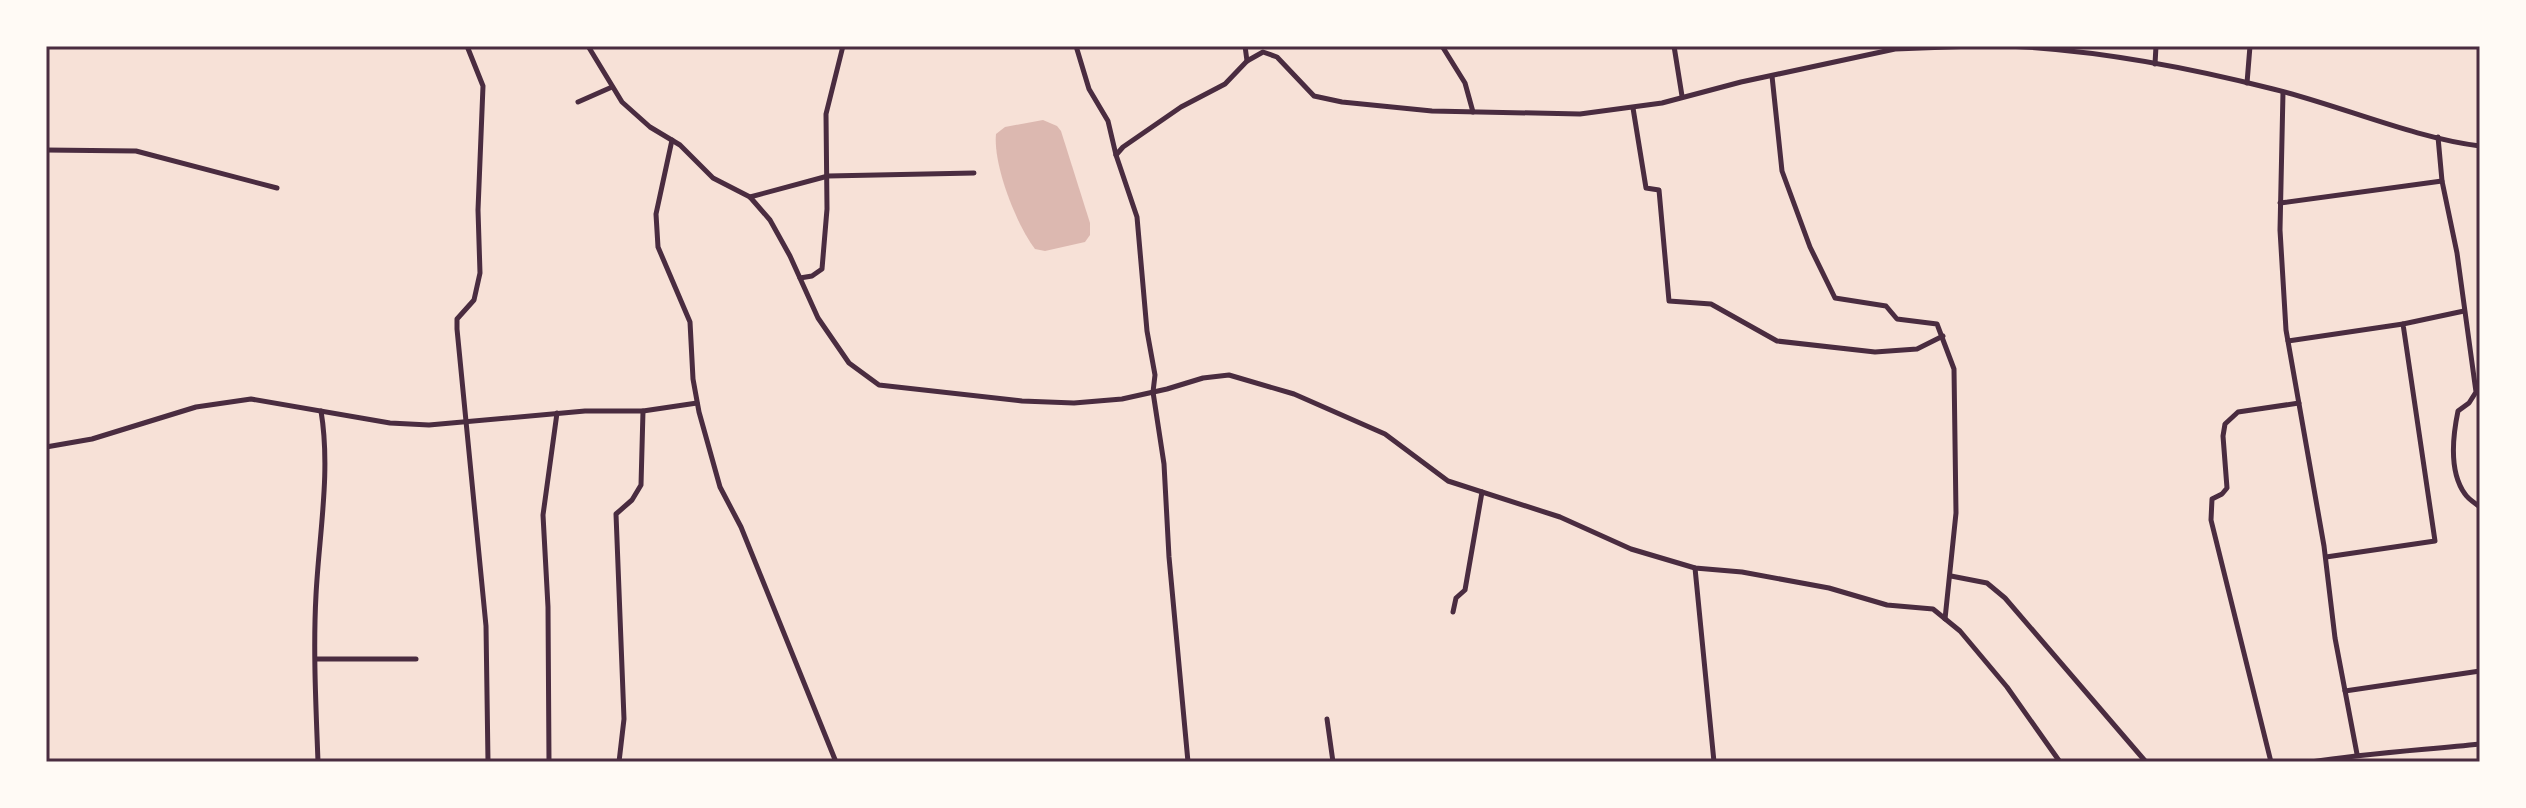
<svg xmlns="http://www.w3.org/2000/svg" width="2526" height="808" viewBox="0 0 2526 808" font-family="'Noto Serif',serif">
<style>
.water{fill:#dcb8b0}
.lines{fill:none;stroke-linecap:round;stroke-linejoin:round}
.minor{stroke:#4a2c40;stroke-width:5}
.neatline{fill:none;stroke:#4a2c40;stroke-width:3}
</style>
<rect width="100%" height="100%" fill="#f7e1d7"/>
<path class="water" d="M1043,120L1057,126L1061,131L1090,223V235L1085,242L1045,251L1035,249C1016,224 993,165 996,134L1005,127Z"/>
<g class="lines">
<g class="minor">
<polyline points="467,46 483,86 478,210 480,273 474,300 457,319 457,329 486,626 488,762"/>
<polyline points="588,46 622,102 650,127 680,145 713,178 750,197 770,220 790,256 818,318 849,363 879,385 1022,401 1074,403 1122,399 1167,389 1203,378 1229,375 1294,394 1385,434 1448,481 1560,517 1631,549 1695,568 1742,572 1829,588 1887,605 1933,609 1960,631 2007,687 2060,762"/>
<polyline points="1076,46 1089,89 1108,121 1116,155 1137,217 1147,331 1155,375 1153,392 1164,464 1169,557 1188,762"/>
<polyline points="1245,46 1247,61"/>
<polyline points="1442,46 1465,83 1473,112"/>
<polyline points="1674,46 1682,96"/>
<path d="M2007,46C2096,50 2187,67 2273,89C2339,105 2414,138 2480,146"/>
<polyline points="2155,64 2156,46"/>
<polyline points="1772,76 1782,171 1810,247 1835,298 1886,306 1897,319 1937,324 1954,369 1956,513 1945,619"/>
<polyline points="2247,83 2250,46"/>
<polyline points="2283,92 2280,230 2286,330 2324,546 2335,638 2357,754"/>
<polyline points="578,102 612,87"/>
<polyline points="1633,108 1646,188 1659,190 1669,301 1711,304 1777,341 1875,352 1917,349 1943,336"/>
<path d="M2438,137L2442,181L2457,253L2476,392L2469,403L2458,411C2453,435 2449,472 2465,494C2468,499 2475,503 2480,507"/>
<polyline points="672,140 656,214 658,247 690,322 693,379 699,412 720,487 741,527 836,762"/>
<polyline points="46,150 136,151 277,188"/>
<polyline points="1116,155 1123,147 1181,107 1225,84 1247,61 1263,52 1277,57 1314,96 1342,102 1432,111 1580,114 1662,103 1741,82 1895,49 1974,46"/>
<polyline points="750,197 828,176 974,173"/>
<polyline points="2280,203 2442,181"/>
<polyline points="800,278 812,276 822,269 827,209 826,114 843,46"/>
<polyline points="2288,341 2403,324"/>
<polyline points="46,447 92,439 196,407 251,399 390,423 429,425 585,411 643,411 697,403"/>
<polyline points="2326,557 2435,541 2403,324 2464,311"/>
<polyline points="1695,568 1714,762"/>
<polyline points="1951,576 1987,583 2005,598 2146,762"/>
<polyline points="1453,612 1456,598 1465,590 1482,492"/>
<polyline points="316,659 416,659"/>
<polyline points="2345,691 2480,671"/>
<polyline points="1327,719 1333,762"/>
<path d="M318,762C316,707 313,650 316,595C319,535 331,471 321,411"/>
<polyline points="549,762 548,607 543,515 557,413"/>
<polyline points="619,762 624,719 616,514 632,500 641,485 643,411"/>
<polyline points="2271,762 2211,520 2212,499 2222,494 2227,488 2223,436 2225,424 2238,412 2299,403"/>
<path d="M2311,762C2367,753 2423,750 2480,744"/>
</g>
</g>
<rect width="2526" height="808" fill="none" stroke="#fffaf5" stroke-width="96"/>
<rect x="48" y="48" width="2430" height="712" class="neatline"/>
</svg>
